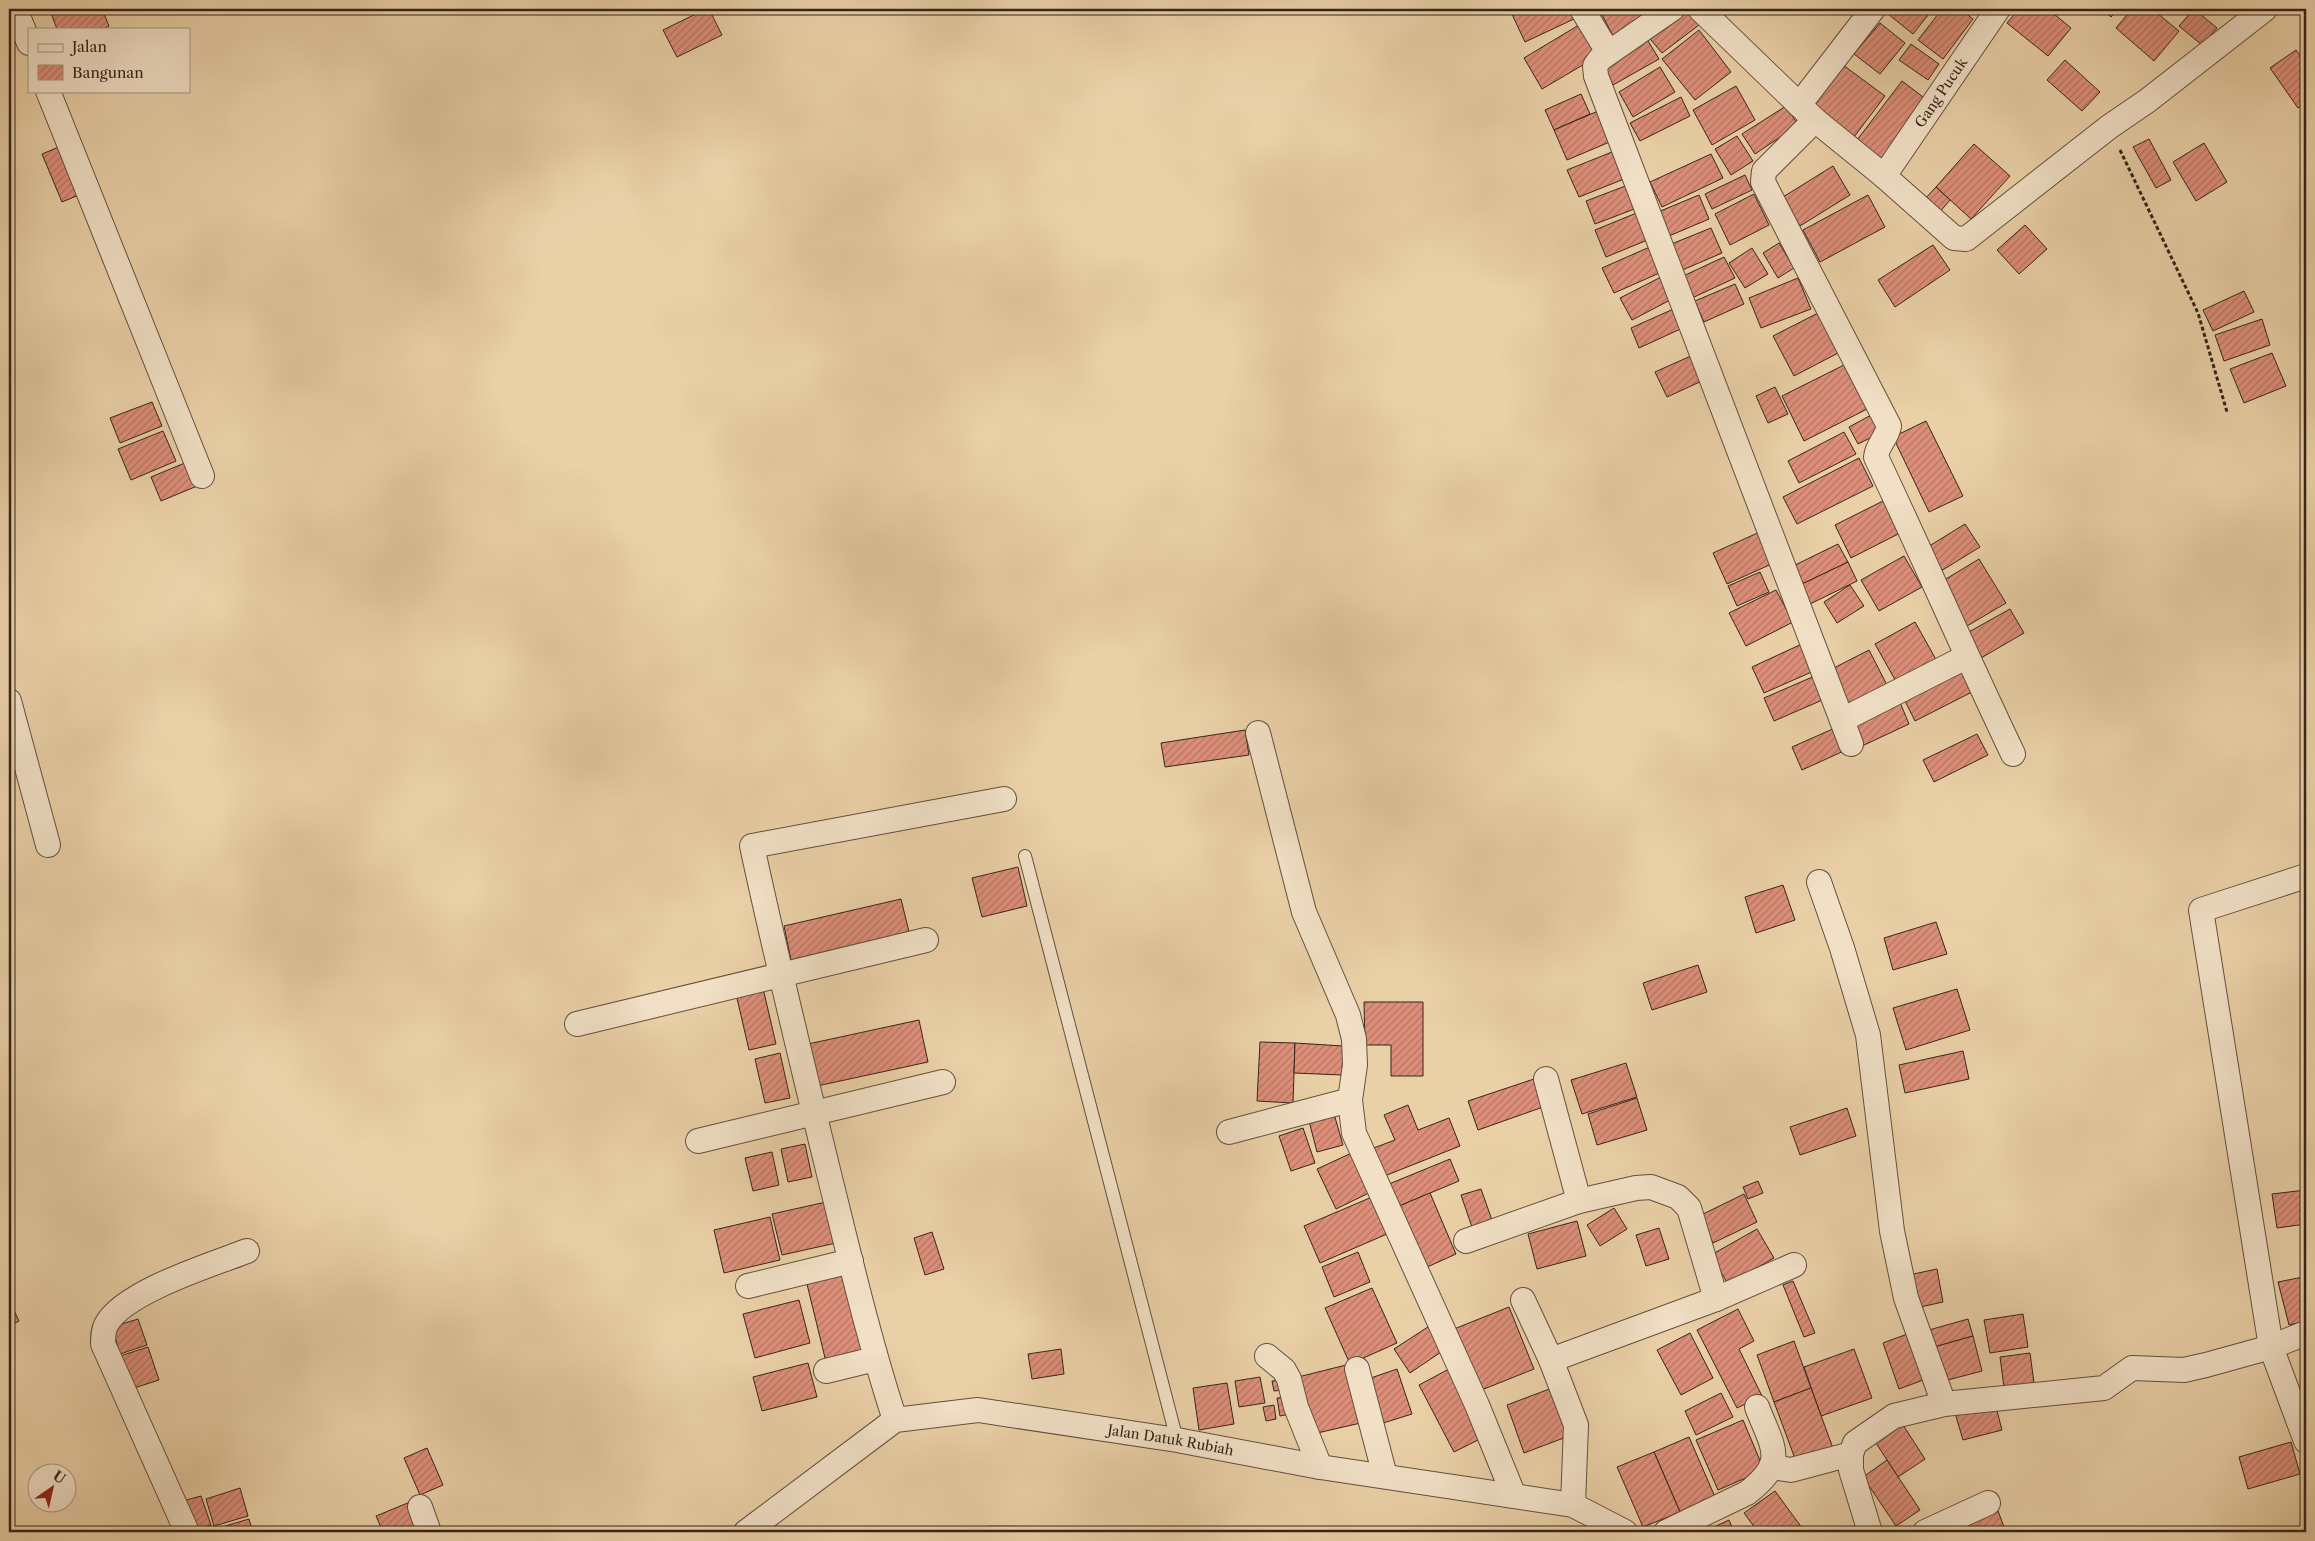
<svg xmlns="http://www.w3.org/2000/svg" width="2315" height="1541" viewBox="0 0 2315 1541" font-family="'Libre Caslon Text',serif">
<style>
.water{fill:#9fb3b5;stroke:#757a77}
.building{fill:url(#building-hatch);stroke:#36241b}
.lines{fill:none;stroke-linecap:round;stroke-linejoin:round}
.lane-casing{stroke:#634f3e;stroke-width:14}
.street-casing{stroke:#634f3e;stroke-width:26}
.path{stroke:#36241b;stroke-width:3;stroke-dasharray:4 2.5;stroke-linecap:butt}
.lane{stroke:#f1e0c6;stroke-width:12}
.street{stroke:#f1e0c6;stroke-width:24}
.labels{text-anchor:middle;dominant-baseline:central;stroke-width:4.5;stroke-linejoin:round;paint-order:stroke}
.street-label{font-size:14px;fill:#36241b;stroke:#f1e0c6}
</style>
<defs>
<pattern id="building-hatch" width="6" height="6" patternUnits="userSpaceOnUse" patternTransform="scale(1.25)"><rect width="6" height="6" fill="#de8f7a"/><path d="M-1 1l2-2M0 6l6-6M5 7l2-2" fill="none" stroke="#b57563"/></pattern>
</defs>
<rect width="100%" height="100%" fill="#ead0a7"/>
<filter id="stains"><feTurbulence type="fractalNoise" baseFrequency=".004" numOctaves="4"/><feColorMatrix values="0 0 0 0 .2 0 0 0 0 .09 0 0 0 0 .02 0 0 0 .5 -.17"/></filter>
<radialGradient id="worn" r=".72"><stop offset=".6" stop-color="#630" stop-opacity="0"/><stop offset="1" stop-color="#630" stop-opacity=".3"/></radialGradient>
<polygon class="water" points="988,1526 1177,1528 1203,1532 972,1532"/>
<g class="building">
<polygon points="61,9 102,9 109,26 103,29 57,29 51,13"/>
<polygon points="706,9 709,9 722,35 677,57 663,30"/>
<polygon points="1514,9 1572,9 1576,18 1525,42 1510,10"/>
<polygon points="1599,9 1656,9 1613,36"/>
<polygon points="1679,9 1687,9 1699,25 1662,53 1646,34"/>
<polygon points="1892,9 1933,9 1913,34 1888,14"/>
<polygon points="1942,9 1960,9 1973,19 1943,59 1918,40"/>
<polygon points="2019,9 2048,9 2071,28 2048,56 2007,23"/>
<polygon points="2102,9 2118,9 2111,17"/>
<polygon points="2132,9 2152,9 2179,31 2154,61 2116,28"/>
<polygon points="2194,9 2217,28 2202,45 2179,26"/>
<polygon points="1880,23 1905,43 1880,74 1854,54"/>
<polygon points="1579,25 1598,56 1542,89 1524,58"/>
<polygon points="1699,30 1731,72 1695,100 1662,59"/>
<polygon points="1645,36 1659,59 1613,85 1600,62"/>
<polygon points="1911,44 1939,64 1928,80 1899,60"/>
<polygon points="2296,50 2306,64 2306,102 2298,108 2270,68"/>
<polygon points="2065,60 2100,92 2082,111 2047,80"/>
<polygon points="1839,62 1885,96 1854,137 1809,103"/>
<polygon points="1660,67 1675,92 1633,117 1619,92"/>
<polygon points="1902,81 1927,100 1879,163 1854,144"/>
<polygon points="1736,86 1755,120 1712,145 1693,110"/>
<polygon points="1581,94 1590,114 1554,130 1545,110"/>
<polygon points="1681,97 1690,116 1640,141 1630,123"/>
<polygon points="1786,106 1798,125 1755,154 1742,134"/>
<polygon points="1598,111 1612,141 1567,160 1554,130"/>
<polygon points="1737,136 1753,161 1731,175 1715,149"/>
<polygon points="2149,139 2171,180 2156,188 2133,147"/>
<polygon points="2204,143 2227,182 2196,201 2173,162"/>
<polygon points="66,144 86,192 62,202 42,154"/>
<polygon points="1974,144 2010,176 1971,219 1936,187"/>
<polygon points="1617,150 1629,177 1579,197 1567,170"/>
<polygon points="1711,154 1723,178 1662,207 1650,182"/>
<polygon points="1833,166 1850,195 1800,226 1783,197"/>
<polygon points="1745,175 1752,190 1712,209 1705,194"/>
<polygon points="1628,185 1637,208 1595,224 1586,201"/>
<polygon points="1936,187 1950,200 1938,214 1924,200"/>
<polygon points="1754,194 1769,225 1730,245 1715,214"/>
<polygon points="1699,195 1709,219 1669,236 1658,212"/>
<polygon points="1868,195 1885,227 1820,262 1803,230"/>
<polygon points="1639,212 1650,239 1606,257 1595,230"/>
<polygon points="2025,225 2047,249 2019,274 1997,250"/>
<polygon points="1711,228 1722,253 1680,271 1669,245"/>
<polygon points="1779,243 1794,268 1778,278 1763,253"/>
<polygon points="1933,245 1950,270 1895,307 1878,280"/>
<polygon points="1652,246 1664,271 1614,293 1602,268"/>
<polygon points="1752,248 1768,274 1745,288 1729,263"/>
<polygon points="1724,257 1735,278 1692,298 1681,277"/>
<polygon points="1663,276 1674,298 1632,320 1620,298"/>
<polygon points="1798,278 1811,309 1761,328 1749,298"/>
<polygon points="1735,284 1744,304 1704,322 1695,301"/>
<polygon points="2244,291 2254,312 2213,331 2203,310"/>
<polygon points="1678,307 1687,326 1639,348 1631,328"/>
<polygon points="1822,311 1842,351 1794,376 1773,336"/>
<polygon points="2262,319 2270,345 2224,361 2215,335"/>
<polygon points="2272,353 2286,386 2244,403 2230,369"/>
<polygon points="1693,355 1704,380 1667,397 1655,372"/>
<polygon points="1850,362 1873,406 1804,441 1782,396"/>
<polygon points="1775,387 1788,414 1768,423 1756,396"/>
<polygon points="152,402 162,426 120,443 110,418"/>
<polygon points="1875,413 1884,431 1858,444 1849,427"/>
<polygon points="1926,421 1963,496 1929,512 1893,437"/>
<polygon points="163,431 176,461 131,480 118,449"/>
<polygon points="1844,432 1856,454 1799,483 1788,461"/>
<polygon points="1859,458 1873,486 1797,524 1783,497"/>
<polygon points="192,460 202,484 161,501 151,477"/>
<polygon points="1885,500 1902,532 1851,558 1835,525"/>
<polygon points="1965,524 1980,547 1941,571 1926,548"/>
<polygon points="1762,531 1776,562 1727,584 1713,553"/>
<polygon points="1838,544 1848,562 1798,586 1789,568"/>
<polygon points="1904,556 1922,587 1879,611 1861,580"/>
<polygon points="1979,559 2006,603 1967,626 1941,582"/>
<polygon points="1848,562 1857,581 1808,605 1798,586"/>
<polygon points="1760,572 1769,592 1737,606 1728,586"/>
<polygon points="1850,585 1864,606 1837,623 1824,602"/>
<polygon points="1776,590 1793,622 1746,646 1729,613"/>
<polygon points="2010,609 2024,633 1981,658 1967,633"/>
<polygon points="1915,622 1938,663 1898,685 1875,644"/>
<polygon points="1804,643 1816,670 1764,693 1752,667"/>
<polygon points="1869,650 1889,689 1849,708 1830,670"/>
<polygon points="1959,668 1972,692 1915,721 1903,697"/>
<polygon points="1817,675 1827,698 1774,721 1764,698"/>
<polygon points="1899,700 1909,724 1862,746 1851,722"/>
<polygon points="1835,728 1846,750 1802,770 1792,747"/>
<polygon points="1245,730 1249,755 1165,767 1161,743"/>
<polygon points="1977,734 1988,755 1934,782 1923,760"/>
<polygon points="1018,867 1027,906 982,917 972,878"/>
<polygon points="1783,885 1795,920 1756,933 1745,897"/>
<polygon points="901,899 909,932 791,960 784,926"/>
<polygon points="1936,922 1947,954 1893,970 1884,938"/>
<polygon points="1698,965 1707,992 1652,1010 1643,983"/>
<polygon points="763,988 776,1044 749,1050 736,994"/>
<polygon points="1957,989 1970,1030 1906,1050 1893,1008"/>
<polygon points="1364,1002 1423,1002 1423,1076 1391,1076 1391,1045 1365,1045"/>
<polygon points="919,1020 928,1062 817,1086 808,1044"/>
<polygon points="1260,1042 1295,1043 1293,1103 1257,1101"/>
<polygon points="1295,1043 1343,1046 1342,1075 1294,1073"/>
<polygon points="1963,1051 1969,1079 1905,1093 1899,1065"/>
<polygon points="780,1053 790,1098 765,1103 755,1059"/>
<polygon points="1626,1063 1637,1097 1582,1114 1571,1080"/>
<polygon points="1537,1078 1546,1106 1478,1130 1468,1101"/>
<polygon points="1637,1098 1647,1130 1597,1145 1588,1114"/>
<polygon points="1408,1105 1418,1130 1449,1118 1460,1146 1382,1177 1371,1149 1395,1140 1384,1115"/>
<polygon points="1847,1108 1856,1136 1800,1155 1790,1127"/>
<polygon points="1334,1114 1343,1145 1317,1152 1309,1121"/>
<polygon points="1303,1128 1315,1163 1291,1171 1279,1136"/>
<polygon points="805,1144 812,1177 788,1182 781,1149"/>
<polygon points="1358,1150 1377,1189 1336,1209 1317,1169"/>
<polygon points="772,1152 779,1185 753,1191 745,1158"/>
<polygon points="1450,1159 1459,1181 1399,1206 1389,1184"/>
<polygon points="1758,1181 1763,1193 1748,1199 1743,1187"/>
<polygon points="1481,1189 1493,1223 1473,1230 1461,1195"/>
<polygon points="2306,1190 2306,1224 2277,1228 2272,1194"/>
<polygon points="1430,1193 1456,1254 1425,1268 1399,1206"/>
<polygon points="1744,1194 1757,1222 1713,1243 1699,1216"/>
<polygon points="1372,1197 1387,1234 1320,1263 1304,1226"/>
<polygon points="826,1202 836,1243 782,1255 772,1214"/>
<polygon points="1614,1208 1627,1229 1600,1246 1587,1225"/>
<polygon points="770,1217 780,1260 724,1273 714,1230"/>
<polygon points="1577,1221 1586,1256 1537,1269 1528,1234"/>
<polygon points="1659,1228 1669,1259 1646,1266 1636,1235"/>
<polygon points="1757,1229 1774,1258 1728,1284 1711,1255"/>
<polygon points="932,1232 944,1269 925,1275 914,1238"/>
<polygon points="1358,1252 1370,1282 1334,1297 1322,1267"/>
<polygon points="1937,1269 1943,1302 1911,1309 1904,1276"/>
<polygon points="844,1271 864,1353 826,1362 806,1280"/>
<polygon points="2303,1277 2306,1291 2306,1321 2289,1325 2278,1282"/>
<polygon points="1793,1281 1815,1333 1804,1337 1783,1285"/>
<polygon points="1372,1288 1397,1343 1350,1364 1325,1308"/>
<polygon points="9,1300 19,1321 9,1326"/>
<polygon points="799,1300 810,1343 755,1358 743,1314"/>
<polygon points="1509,1307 1534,1369 1479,1391 1454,1329"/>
<polygon points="1738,1309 1754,1341 1739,1349 1762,1396 1737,1408 1697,1330"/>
<polygon points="2023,1314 2028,1347 1990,1353 1984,1320"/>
<polygon points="138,1319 147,1345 120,1354 112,1327"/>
<polygon points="1968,1319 1973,1336 1934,1347 1929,1330"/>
<polygon points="1431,1325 1447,1348 1410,1373 1394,1349"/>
<polygon points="1690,1333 1713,1378 1681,1395 1657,1350"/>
<polygon points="1910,1333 1926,1379 1899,1389 1883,1343"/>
<polygon points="1973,1336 1982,1371 1944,1381 1934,1347"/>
<polygon points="1794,1341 1811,1388 1774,1402 1757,1355"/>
<polygon points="148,1347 159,1380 131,1389 120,1356"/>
<polygon points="1061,1349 1064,1374 1032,1379 1028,1354"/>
<polygon points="1854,1349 1872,1398 1821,1416 1804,1367"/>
<polygon points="2030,1353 2034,1383 2004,1387 2000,1357"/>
<polygon points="808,1363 817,1397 762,1411 753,1377"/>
<polygon points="1350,1364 1365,1422 1313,1434 1298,1377"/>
<polygon points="1397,1369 1412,1414 1380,1424 1365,1380"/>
<polygon points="1449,1369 1484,1437 1454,1452 1419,1385"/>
<polygon points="1260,1377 1265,1403 1239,1407 1235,1381"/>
<polygon points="1283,1380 1284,1390 1274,1391 1272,1381"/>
<polygon points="1227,1383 1234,1424 1199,1430 1193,1388"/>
<polygon points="1552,1388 1569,1436 1524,1453 1507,1405"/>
<polygon points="1811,1388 1834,1451 1797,1464 1774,1402"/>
<polygon points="1721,1393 1733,1417 1696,1435 1685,1411"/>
<polygon points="1287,1397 1290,1414 1280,1416 1277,1398"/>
<polygon points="1995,1403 2002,1430 1963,1440 1955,1413"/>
<polygon points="1274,1405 1276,1419 1266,1421 1263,1407"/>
<polygon points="1743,1420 1764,1470 1718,1490 1696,1440"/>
<polygon points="1903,1425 1925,1459 1898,1477 1876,1443"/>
<polygon points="1689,1437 1715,1497 1680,1512 1654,1452"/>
<polygon points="2291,1442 2300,1474 2248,1489 2239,1457"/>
<polygon points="427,1448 443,1485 420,1495 404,1458"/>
<polygon points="1654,1452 1680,1512 1643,1527 1617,1467"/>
<polygon points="1887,1460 1920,1510 1896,1526 1863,1477"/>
<polygon points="240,1488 248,1516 214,1526 206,1499"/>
<polygon points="1775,1491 1805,1532 1758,1532 1744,1513"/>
<polygon points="201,1496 211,1525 189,1532 179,1502"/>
<polygon points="410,1502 420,1526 406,1532 383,1532 376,1516"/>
<polygon points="1998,1511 2006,1532 1960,1532 1958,1526"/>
<polygon points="249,1519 253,1532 212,1532 212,1530"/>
<polygon points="1729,1520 1734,1532 1703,1532"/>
</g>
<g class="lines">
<g class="lane-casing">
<polyline id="lane" points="1025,856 1177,1440"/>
</g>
<g class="street-casing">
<g id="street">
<polyline points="15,9 29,43"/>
<polyline points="1582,9 1608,52"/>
<polyline points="1672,9 1600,59 1595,66 1596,76 1851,744"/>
<polyline points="1700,9 1815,120 1884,176 1954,238 1966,239 2109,127 2147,101 2265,9"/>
<polyline points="48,91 202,476"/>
<polyline points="1799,105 1873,9"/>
<path d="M1815,120L1764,171L1763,182L1889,426C1887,438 1877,445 1876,457C1923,556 1966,656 2013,754"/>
<path id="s1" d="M1884,176L1998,9"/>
<polyline points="9,701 48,845"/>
<polyline points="1842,720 1966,657"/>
<polyline points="1258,733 1304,912 1348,1015 1354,1039 1355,1065 1350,1100 1354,1133 1477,1405 1514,1496"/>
<polyline points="2306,876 2201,910 2271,1347 2306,1441"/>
<polyline points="1819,882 1842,948 1868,1035 1892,1231 1906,1298 1944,1404"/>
<polyline points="577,1024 926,940"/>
<polyline points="1546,1079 1579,1201"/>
<polyline points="1229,1132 1350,1100"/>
<polyline points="698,1141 943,1082"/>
<polyline points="1466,1241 1579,1201 1636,1188 1651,1187 1678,1197 1689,1208 1716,1299"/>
<polyline points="748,1286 851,1261"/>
<polyline points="1523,1300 1551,1360 1576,1425 1573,1505"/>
<polyline points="1267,1356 1284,1370 1289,1379 1296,1407 1320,1467"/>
<polyline points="1551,1360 1716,1299 1794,1265"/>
<polyline points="1357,1369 1385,1476"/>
<polyline points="826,1371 875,1359"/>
<path d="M895,1420C869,1340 850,1259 830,1178C803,1068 776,957 752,846L1004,799"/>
<polyline points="1772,1467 1791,1470 1851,1454"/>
<polyline points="420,1507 429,1532"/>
<path d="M187,1532L103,1344C103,1337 103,1331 106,1325C123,1292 213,1264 247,1251"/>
<path id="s2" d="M746,1532L895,1420L978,1410L1177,1440L1320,1467L1573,1505L1625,1532"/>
<path d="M1666,1532L1747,1493C1788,1461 1773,1449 1757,1407"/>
<polyline points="1870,1532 1851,1470 1851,1454 1855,1443 1894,1416 1944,1404 2104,1388 2132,1368 2184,1370 2206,1365 2271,1347 2306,1333"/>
<polyline points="1925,1532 1988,1503"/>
</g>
</g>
<polyline class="path" points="2120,150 2198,313 2227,412"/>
<use href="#lane" class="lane"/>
<use href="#street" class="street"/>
</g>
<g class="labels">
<g class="street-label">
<text stroke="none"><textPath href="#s1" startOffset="101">Gang Pucuk</textPath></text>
<text stroke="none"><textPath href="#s2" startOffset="465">Jalan Datuk Rubiah</textPath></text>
</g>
</g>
<rect width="2315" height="1541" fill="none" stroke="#ead0a7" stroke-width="30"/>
<rect x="10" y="10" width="2295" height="1521" fill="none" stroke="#36241b" stroke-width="2.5"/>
<rect x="15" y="15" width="2285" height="1511" fill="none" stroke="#36241b"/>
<rect x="28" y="28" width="162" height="65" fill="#f1e0c6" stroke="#a69582"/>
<rect x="38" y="44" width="25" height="8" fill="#f1e0c6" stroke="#a69582"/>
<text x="72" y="52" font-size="15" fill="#36241b">Jalan</text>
<rect x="38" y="65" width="25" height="15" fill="url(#building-hatch)" stroke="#a69582"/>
<text x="72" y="78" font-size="15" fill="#36241b">Bangunan</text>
<g transform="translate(52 1488) rotate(34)"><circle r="24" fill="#f1e0c6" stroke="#a69582"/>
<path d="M0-4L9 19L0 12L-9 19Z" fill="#8f2418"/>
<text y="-8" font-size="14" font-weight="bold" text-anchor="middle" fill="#36241b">U</text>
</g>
<rect width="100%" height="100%" filter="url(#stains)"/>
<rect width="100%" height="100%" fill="url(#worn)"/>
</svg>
